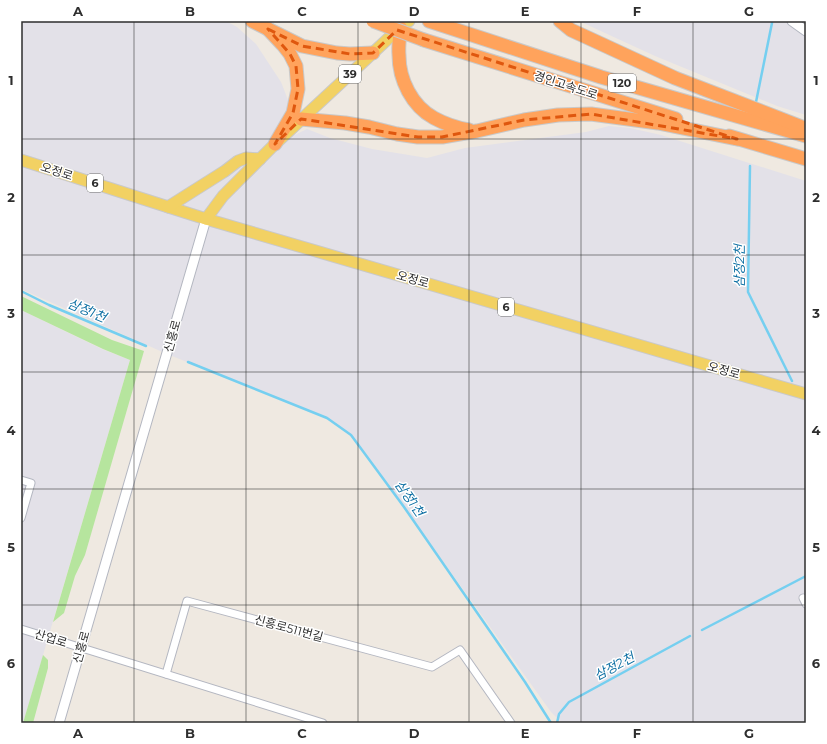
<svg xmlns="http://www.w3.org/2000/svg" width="827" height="744" viewBox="0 0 827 744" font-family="Montserrat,'Noto Sans KR',sans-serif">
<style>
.industrial{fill:#e3e1e8}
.green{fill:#b6e59e}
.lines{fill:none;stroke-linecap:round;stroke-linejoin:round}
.stream{stroke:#75cff0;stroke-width:2.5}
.minor-casing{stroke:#b4b7c1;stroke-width:9}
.tertiary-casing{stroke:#b4b7c1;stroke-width:11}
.primary-casing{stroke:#c9c9c9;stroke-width:13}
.motorway-casing{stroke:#c9c9c9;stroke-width:15}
.minor{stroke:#fff;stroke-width:7}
.tertiary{stroke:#fff;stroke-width:9}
.primary{stroke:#f2d163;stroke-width:11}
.motorway{stroke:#ffa35c;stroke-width:13}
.motorway-bridge-casing{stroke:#c9c9c9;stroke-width:15;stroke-linecap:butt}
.motorway-bridge{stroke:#ffa35c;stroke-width:13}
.marked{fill:none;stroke:#df570e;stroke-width:3;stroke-dasharray:8 5;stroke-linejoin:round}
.grid{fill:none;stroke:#2e2e2e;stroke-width:1;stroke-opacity:0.55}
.labels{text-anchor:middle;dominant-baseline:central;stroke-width:3;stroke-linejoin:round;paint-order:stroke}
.shield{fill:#fff;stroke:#6d6d6d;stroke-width:1}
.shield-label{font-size:11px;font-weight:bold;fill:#2e2e2e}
.street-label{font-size:12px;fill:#2e2e2e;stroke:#fff}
.water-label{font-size:13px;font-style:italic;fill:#0d6fa3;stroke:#fff}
.neatline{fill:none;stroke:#2e2e2e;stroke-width:1.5}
.grid-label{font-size:13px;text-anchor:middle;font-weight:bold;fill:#2e2e2e}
</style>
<rect width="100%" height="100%" fill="#efe9e1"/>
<g class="industrial">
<polygon points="21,21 226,21 237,27 256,44 281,82 293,113 276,144 307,129 330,138 372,149 427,158 465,148 586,132 609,126 630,128 661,135 806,181 806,723 562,723 551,712 404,507 351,435 327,418 167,354 21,289"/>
<polygon points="579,21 806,21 806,115 777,106 655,56"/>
<polygon points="21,310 102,349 130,360 23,723 21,723"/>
</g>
<g class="green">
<polygon points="21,296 112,340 144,351 85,555 75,576 64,613 53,622 130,360 103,349 21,310"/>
<polygon points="43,655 48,660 48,668 33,723 23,723"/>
</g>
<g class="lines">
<g class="stream">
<polyline points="756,102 772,23"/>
<polyline points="750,166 748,292 792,381"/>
<polyline points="21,291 49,305 146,346"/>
<polyline points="188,362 327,418 351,435 404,507 525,682 551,723"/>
<polyline points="702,630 806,576"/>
<polyline points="557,723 559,714 569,702 690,636"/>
</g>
<g class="minor-casing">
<g id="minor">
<polyline points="21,480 31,483 21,518"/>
<polyline points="803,598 806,604"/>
<polyline points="21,629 323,723"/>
<polyline points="166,674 187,601 432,667 460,650 511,723"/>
</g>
</g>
<g class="tertiary-casing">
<g id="tertiary">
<polyline points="792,21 806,31"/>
<polyline points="59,723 206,219"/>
</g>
</g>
<g class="primary-casing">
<g id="primary">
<polyline points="21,160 206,219 806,394"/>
<polyline points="168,207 225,171 238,161 246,158 260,159"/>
<polyline points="206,219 223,196 275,144 406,22 409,21"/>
</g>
</g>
<g class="motorway-casing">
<g id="motorway">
<polyline points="252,21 302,46 337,53 350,54 373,53"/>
<polyline points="429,21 601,77 806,136"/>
<polyline points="560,21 571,30 675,78 802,127"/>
<path d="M400,27C400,37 398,46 399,55C399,80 412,106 434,118C445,124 457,128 469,130"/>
<polyline points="268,29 283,45 290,54 296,66 298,89 293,113 275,144"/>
<polyline points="424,40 676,119"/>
<polyline points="301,119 345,123 369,127 397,134 418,137 442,137 477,131 524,120 558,115 591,114 658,123 737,139"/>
<polyline points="729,136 806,159"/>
</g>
</g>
<use href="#minor" class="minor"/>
<use href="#tertiary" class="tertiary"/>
<use href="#primary" class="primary"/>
<use href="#motorway" class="motorway"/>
<g class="motorway-bridge-casing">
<polyline id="motorway-bridge" points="373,21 424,40"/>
</g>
<use href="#motorway-bridge" class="motorway-bridge"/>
</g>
<path class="marked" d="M268,29L302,46L350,54L373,53L397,30L737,139L591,114L524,120L442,137H418L301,119L275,144L293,113L298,89L296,66L290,54Z"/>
<path class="grid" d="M134,21V723M246,21V723M358,21V723M469,21V723M581,21V723M693,21V723M21,139H806M21,255H806M21,372H806M21,489H806M21,605H806"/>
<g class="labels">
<g class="shield">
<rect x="339" y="65" width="22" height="18" rx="3"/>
<rect x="608" y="74" width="28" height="18" rx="3"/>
<rect x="87" y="174" width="16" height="18" rx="3"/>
<rect x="498" y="298" width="16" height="18" rx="3"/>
</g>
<g class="shield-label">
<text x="350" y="74">39</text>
<text x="622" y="83">120</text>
<text x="95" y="183">6</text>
<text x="506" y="307">6</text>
</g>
<g class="street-label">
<text transform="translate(566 85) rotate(18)">경인고속도로</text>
<text transform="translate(57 171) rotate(18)">오정로</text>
<text transform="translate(413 279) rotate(16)">오정로</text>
<text transform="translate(172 336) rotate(-74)">신흥로</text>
<text transform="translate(724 370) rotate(16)">오정로</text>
<text transform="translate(289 628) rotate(15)">신흥로511번길</text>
<text transform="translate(51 638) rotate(17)">산업로</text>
<text transform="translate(81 647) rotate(-74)">신흥로</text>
</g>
<g class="water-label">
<text transform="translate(739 266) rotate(-90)">삼정2천</text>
<text transform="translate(87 310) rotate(23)">삼정1천</text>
<text transform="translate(410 498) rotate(55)">삼정1천</text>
<text transform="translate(614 666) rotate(-28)">삼정2천</text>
</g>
</g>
<rect width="827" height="744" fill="none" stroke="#ffffff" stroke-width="44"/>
<rect x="22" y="22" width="783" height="700" class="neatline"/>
<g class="grid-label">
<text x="78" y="16">A</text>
<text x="190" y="16">B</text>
<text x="302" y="16">C</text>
<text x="414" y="16">D</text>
<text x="525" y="16">E</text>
<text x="637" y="16">F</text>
<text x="749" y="16">G</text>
<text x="11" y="85">1</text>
<text x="816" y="85">1</text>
<text x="11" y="202">2</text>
<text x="816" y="202">2</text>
<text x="11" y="318">3</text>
<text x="816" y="318">3</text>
<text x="11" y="435">4</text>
<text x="816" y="435">4</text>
<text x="11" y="552">5</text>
<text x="816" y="552">5</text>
<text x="11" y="668">6</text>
<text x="816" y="668">6</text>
<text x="78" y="738">A</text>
<text x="190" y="738">B</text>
<text x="302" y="738">C</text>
<text x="414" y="738">D</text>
<text x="525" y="738">E</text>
<text x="637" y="738">F</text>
<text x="749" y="738">G</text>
</g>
</svg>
